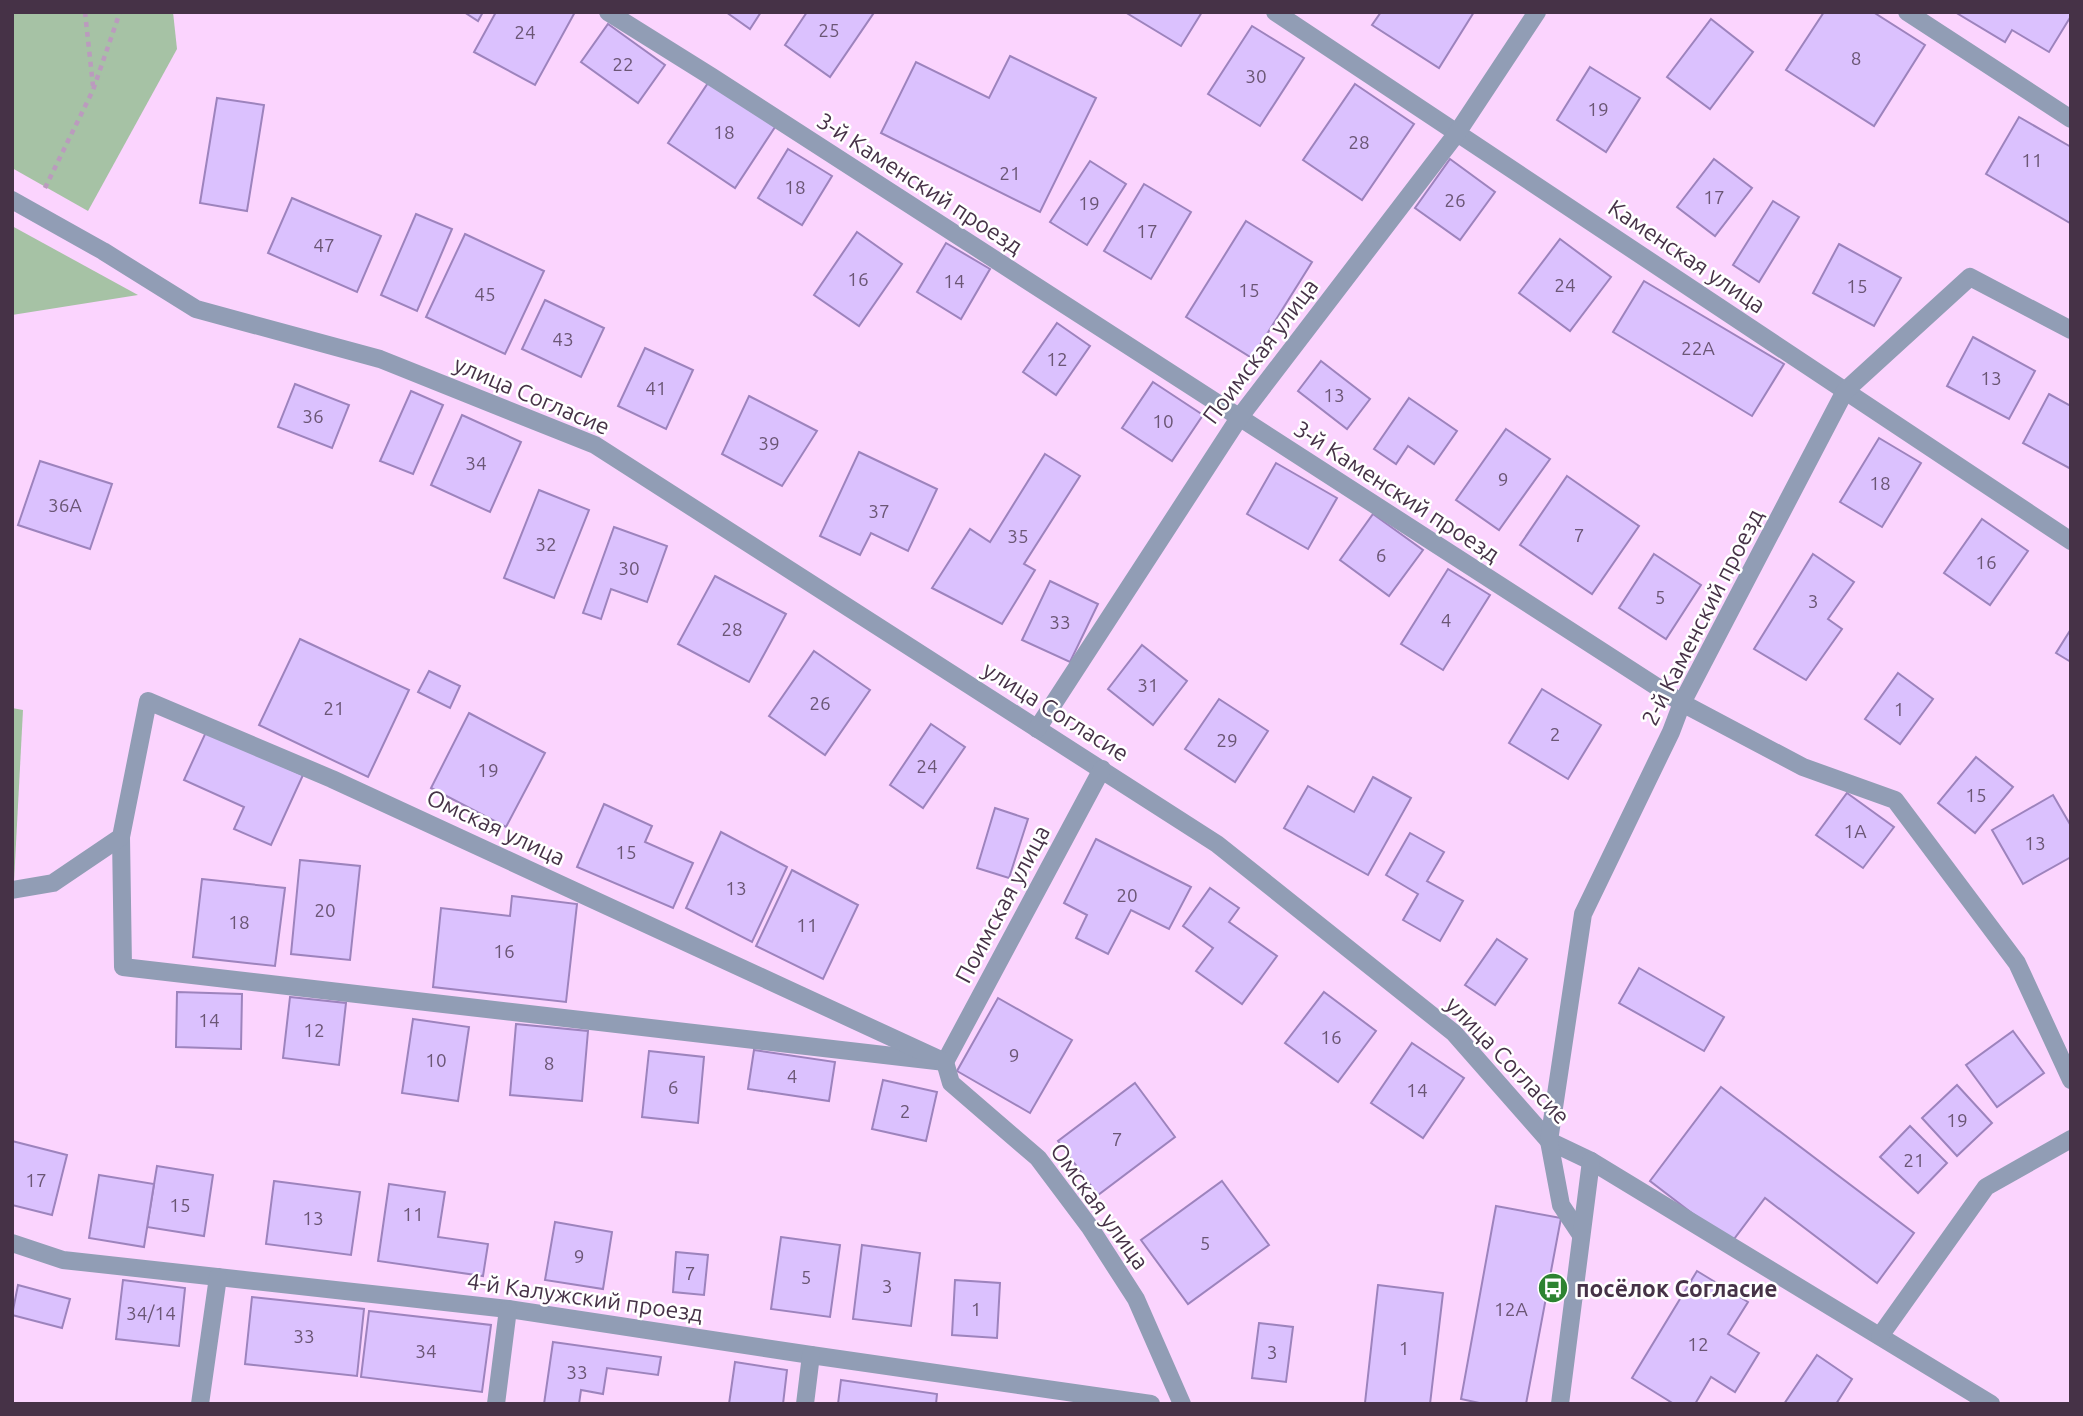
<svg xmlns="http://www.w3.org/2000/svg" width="2083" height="1416" viewBox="0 0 2083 1416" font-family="Ubuntu,sans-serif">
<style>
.green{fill:#a6c2a5}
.building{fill:#dbc1fe;stroke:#9d83bd;stroke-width:2}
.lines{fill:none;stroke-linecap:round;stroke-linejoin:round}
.path{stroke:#bb9bbe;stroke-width:4.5;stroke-dasharray:5 5;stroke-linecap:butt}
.minor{stroke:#919db5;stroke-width:18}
.labels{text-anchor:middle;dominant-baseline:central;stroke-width:5;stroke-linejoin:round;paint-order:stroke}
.number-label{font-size:19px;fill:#6b5675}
.street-label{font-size:23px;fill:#463247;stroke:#fff}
.poi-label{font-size:23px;font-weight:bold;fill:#463247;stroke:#fff;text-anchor:start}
</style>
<rect width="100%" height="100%" fill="#fbd4fe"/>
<g class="green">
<polygon points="12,12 173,12 177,49 88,211 12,168"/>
<polygon points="12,226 138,295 12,315"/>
<polygon points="12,708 23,710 12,920"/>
</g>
<g class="building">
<polygon points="464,12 483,12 478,21"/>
<polygon points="496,12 575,12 535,85 474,52"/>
<polygon points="726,12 761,12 750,29"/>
<polygon points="807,12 871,12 873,14 830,77 785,45"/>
<polygon points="1125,12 1202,12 1181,46"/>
<polygon points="1381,12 1474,12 1439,68 1372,25"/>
<polygon points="1824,12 1873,12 1925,45 1874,126 1786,70"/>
<polygon points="1955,12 2071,12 2071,16 2049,52 2012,30 2005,42"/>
<polygon points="1711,19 1753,52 1710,109 1667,77"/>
<polygon points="608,24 665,65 638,103 581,62"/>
<polygon points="1252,26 1304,58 1260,126 1208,94"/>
<polygon points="1010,56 1096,98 1040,212 881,133 916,62 989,98"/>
<polygon points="1590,67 1640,98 1606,152 1557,120"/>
<polygon points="712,77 779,121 735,188 668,143"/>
<polygon points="1355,84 1414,124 1362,200 1303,160"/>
<polygon points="217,98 264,105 247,211 200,203"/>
<polygon points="2019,117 2071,147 2070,223 1986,174"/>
<polygon points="788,149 832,176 802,225 758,198"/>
<polygon points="1450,159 1495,192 1460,240 1415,208"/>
<polygon points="1714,159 1752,188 1715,236 1677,207"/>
<polygon points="1090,161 1126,184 1087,245 1050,222"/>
<polygon points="1144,184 1191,212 1151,279 1104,251"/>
<polygon points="292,198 381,236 357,292 268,253"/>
<polygon points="1773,201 1799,217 1759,282 1733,265"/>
<polygon points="416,214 452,229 417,311 381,295"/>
<polygon points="1246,221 1312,262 1252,358 1186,317"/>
<polygon points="857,232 902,264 859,326 814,295"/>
<polygon points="465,234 544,271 505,354 426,317"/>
<polygon points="1560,239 1611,277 1570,331 1519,293"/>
<polygon points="946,243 990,269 961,319 917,292"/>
<polygon points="1839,244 1901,278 1874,326 1813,293"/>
<polygon points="1644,281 1784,364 1752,416 1613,332"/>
<polygon points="545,300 604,328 581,377 522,349"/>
<polygon points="1057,323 1090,346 1056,395 1023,372"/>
<polygon points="1973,337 2035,371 2009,419 1947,386"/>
<polygon points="645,348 693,370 666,429 618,406"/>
<polygon points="1321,361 1370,399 1347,429 1298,391"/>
<polygon points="1153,382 1203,415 1172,461 1122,428"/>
<polygon points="295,384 349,405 332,448 278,427"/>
<polygon points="411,391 443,405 413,474 380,461"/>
<polygon points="2049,394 2071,406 2071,469 2023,443"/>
<polygon points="749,396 817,431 782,486 722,454"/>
<polygon points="1409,398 1457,431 1434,464 1408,446 1396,464 1374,449"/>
<polygon points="462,415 521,442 490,512 431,485"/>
<polygon points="1506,429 1550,459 1499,530 1456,500"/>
<polygon points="1879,438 1921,463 1882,527 1840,502"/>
<polygon points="859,452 937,489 908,551 871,533 860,555 820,536"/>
<polygon points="1045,454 1080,476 1024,564 1035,570 1002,624 932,588 970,529 990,542"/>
<polygon points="40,461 112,484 90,549 18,525"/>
<polygon points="1276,463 1337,498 1308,549 1247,514"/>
<polygon points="1567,476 1639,526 1592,594 1520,545"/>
<polygon points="539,490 589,510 554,598 504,578"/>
<polygon points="1373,514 1423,550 1389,596 1340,560"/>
<polygon points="1982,519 2028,551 1990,605 1944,573"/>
<polygon points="614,527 667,546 647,602 611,589 601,619 583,613"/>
<polygon points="1654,554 1701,585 1666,639 1619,608"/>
<polygon points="1813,554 1854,582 1828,619 1842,629 1806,680 1754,649"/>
<polygon points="1448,569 1490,595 1443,670 1401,644"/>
<polygon points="715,576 786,614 749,682 678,644"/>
<polygon points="1050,581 1098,604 1070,662 1022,640"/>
<polygon points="2071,629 2071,662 2056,653"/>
<polygon points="300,639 409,690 368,777 259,725"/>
<polygon points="1142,645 1187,681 1153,725 1108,689"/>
<polygon points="814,651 870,690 825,755 769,716"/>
<polygon points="429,671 460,686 450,708 418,692"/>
<polygon points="1898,673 1933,699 1900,744 1865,719"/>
<polygon points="1542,689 1601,725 1568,779 1509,743"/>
<polygon points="1219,699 1268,731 1235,782 1185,749"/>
<polygon points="469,713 545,753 506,827 431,788"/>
<polygon points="931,724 965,747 923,808 890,785"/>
<polygon points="206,732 303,775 271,845 234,829 244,807 184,780"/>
<polygon points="1976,757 2013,787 1975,833 1938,803"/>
<polygon points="1373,777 1411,798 1368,875 1284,828 1308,786 1354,812"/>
<polygon points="1847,793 1894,827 1863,868 1816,835"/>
<polygon points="2053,795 2071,826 2071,857 2023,884 1992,830"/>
<polygon points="604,804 652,826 645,842 693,863 673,908 577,867"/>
<polygon points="995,808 1028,819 1009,878 977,868"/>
<polygon points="721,832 787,867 752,942 686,908"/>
<polygon points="1410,833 1444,852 1427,881 1463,901 1440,941 1403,920 1418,894 1386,875"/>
<polygon points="1096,839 1191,887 1169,929 1131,910 1108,954 1076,938 1087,915 1064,903"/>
<polygon points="300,860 360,866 350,960 291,954"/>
<polygon points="792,870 858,905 823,979 756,946"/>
<polygon points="202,879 285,888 275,966 193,957"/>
<polygon points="1210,888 1239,908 1229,922 1277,956 1242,1004 1196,971 1213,948 1183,926"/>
<polygon points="512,896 577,904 566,1002 433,987 441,908 510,916"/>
<polygon points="1497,939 1527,959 1495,1005 1465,985"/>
<polygon points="1639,968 1724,1017 1704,1051 1619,1003"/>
<polygon points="177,992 242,994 241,1049 176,1047"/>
<polygon points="1324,992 1376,1031 1338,1082 1285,1043"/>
<polygon points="290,997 346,1003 339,1065 283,1058"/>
<polygon points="998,998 1072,1040 1030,1113 957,1071"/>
<polygon points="413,1019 469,1027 458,1101 402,1093"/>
<polygon points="516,1024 588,1031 582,1101 510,1095"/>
<polygon points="2013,1031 2044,1073 1997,1107 1966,1065"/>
<polygon points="1412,1043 1464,1078 1423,1138 1371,1103"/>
<polygon points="754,1050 835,1062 829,1101 748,1089"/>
<polygon points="649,1051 704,1057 698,1123 642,1117"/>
<polygon points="883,1080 937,1092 926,1141 872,1129"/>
<polygon points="1135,1083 1175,1137 1098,1195 1058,1141"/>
<polygon points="1957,1085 1992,1123 1957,1156 1922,1118"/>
<polygon points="1721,1087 1914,1233 1877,1283 1765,1198 1731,1243 1650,1181"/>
<polygon points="1910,1126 1947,1163 1918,1193 1880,1157"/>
<polygon points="12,1141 67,1155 52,1215 12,1205"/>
<polygon points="157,1166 213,1175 204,1236 147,1227"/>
<polygon points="99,1175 154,1184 144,1247 89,1238"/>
<polygon points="274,1181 360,1192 351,1255 266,1244"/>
<polygon points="1222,1181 1269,1245 1188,1304 1141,1240"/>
<polygon points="389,1184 445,1192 438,1237 488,1244 483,1276 378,1261"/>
<polygon points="1496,1206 1561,1218 1526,1404 1484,1404 1461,1399"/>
<polygon points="555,1222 612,1232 603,1289 545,1280"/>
<polygon points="781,1237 840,1245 830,1317 771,1309"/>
<polygon points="862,1245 920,1253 911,1326 853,1319"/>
<polygon points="676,1252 708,1255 704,1295 673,1292"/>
<polygon points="1697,1271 1748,1302 1728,1334 1759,1353 1735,1392 1711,1377 1695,1404 1674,1404 1632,1378"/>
<polygon points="123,1280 185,1288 179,1346 116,1339"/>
<polygon points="955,1280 1000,1283 997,1338 952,1335"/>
<polygon points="18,1285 70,1299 62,1328 12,1315"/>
<polygon points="1378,1285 1443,1293 1430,1404 1365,1403"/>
<polygon points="252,1297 364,1309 357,1376 245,1364"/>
<polygon points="369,1311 491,1325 482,1392 361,1377"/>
<polygon points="1259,1323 1293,1327 1286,1382 1252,1378"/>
<polygon points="553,1342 661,1357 658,1375 607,1368 603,1394 581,1390 579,1404 544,1404"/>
<polygon points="1817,1355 1852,1379 1836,1404 1784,1404"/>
<polygon points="735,1362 787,1370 783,1404 729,1404"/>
<polygon points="841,1380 937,1394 936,1404 838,1404"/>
</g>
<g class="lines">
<g class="path">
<polyline points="85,12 93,86"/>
<polyline points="45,188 93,90 120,12"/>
</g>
<g class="minor">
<polyline points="608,12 712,77 1682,703 1803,767 1895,800 2017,963 2071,1080"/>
<polyline points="1275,12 2071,541"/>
<polyline points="1907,12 2071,119"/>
<polyline points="12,200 103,251 196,309 380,359 595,445 1217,844 1454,1033 1549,1141 1591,1161 1991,1404"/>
<polyline points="1037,729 1239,418 1457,133 1537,12"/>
<polyline points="121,837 123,967 945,1062 1102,769"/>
<polyline points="12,890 53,883 121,837 148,701 332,779 945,1062 951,1083 1038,1158 1089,1226 1136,1299 1182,1404"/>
<polyline points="1581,1235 1561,1205 1549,1141 1583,914 1671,732 1682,703 1845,391 1970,277 2071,330"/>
<polyline points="12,1243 63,1260 508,1309 811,1355 1151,1404"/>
<polyline points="1880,1336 1986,1187 2071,1139"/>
<polyline points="200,1404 218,1277"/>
<polyline points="496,1404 508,1309"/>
<polyline points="805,1404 811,1355"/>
<polyline points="1560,1404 1591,1161"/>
</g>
</g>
<defs>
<g id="bus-disc" transform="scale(1.575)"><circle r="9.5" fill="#2d8331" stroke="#fff"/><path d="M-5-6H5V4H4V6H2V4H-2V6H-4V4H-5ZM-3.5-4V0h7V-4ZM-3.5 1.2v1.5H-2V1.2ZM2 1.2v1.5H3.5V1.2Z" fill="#fff"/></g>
</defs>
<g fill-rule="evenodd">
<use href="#bus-disc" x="1553" y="1288"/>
</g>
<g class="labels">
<g class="number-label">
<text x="829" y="30">25</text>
<text x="525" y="32">24</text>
<text x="1856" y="58">8</text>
<text x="623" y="64">22</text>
<text x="1256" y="76">30</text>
<text x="1598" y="109">19</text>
<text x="724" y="132">18</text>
<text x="1359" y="142">28</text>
<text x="2032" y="160">11</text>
<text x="1010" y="173">21</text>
<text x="795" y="187">18</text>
<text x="1714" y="197">17</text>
<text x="1455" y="200">26</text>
<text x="1089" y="203">19</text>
<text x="1147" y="231">17</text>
<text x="324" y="245">47</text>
<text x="858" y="279">16</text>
<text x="954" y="281">14</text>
<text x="1565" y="285">24</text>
<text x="1857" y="286">15</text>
<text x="1249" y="290">15</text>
<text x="485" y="294">45</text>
<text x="563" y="339">43</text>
<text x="1698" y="348">22А</text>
<text x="1057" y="359">12</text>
<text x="1991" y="378">13</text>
<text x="656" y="388">41</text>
<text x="1334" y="395">13</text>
<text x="313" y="416">36</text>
<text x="1163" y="421">10</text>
<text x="769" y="443">39</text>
<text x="476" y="463">34</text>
<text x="1503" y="479">9</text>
<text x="1880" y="483">18</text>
<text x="65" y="505">36А</text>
<text x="879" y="511">37</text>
<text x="1579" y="535">7</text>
<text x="1018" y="536">35</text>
<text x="546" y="544">32</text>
<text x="1381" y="555">6</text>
<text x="1986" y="562">16</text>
<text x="629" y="568">30</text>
<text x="1660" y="597">5</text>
<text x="1813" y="601">3</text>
<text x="1446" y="620">4</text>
<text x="1060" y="622">33</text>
<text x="732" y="629">28</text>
<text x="1148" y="685">31</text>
<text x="820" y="703">26</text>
<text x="334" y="708">21</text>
<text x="1899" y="709">1</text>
<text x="1555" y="734">2</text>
<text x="1227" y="740">29</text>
<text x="927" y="766">24</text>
<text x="488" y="770">19</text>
<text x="1976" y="795">15</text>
<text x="1855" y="831">1А</text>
<text x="2035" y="843">13</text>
<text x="626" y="852">15</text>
<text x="736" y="888">13</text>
<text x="1127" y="895">20</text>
<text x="325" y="910">20</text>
<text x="239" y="922">18</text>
<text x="807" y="925">11</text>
<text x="504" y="951">16</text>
<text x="209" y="1020">14</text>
<text x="314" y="1030">12</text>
<text x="1331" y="1037">16</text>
<text x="1014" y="1055">9</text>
<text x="436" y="1060">10</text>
<text x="549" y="1063">8</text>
<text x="792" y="1076">4</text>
<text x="673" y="1087">6</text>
<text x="1417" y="1090">14</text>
<text x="905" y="1111">2</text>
<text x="1957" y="1120">19</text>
<text x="1117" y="1139">7</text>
<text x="1914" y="1160">21</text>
<text x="36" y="1180">17</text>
<text x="180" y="1205">15</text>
<text x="413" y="1214">11</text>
<text x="313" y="1218">13</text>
<text x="1205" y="1243">5</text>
<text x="579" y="1256">9</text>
<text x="690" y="1273">7</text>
<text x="806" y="1277">5</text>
<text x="887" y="1286">3</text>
<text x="976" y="1309">1</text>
<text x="1511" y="1309">12А</text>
<text x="151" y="1313">34/14</text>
<text x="304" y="1336">33</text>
<text x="1698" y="1344">12</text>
<text x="1404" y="1348">1</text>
<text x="426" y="1351">34</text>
<text x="1272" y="1352">3</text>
<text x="577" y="1372">33</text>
</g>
<g class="street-label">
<text transform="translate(920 183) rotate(33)">3-й Каменский проезд</text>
<text transform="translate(1687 256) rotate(34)">Каменская улица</text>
<text transform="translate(1260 351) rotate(-53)">Поимская улица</text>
<text transform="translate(532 395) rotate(23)">улица Согласие</text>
<text transform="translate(1397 491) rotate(33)">3-й Каменский проезд</text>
<text transform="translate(1702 617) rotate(-63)">2-й Каменский проезд</text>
<text transform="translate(1056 711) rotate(32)">улица Согласие</text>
<text transform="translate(496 827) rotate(25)">Омская улица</text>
<text transform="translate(1002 904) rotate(-62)">Поимская улица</text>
<text transform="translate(1508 1060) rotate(46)">улица Согласие</text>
<text transform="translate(1100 1206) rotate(54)">Омская улица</text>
<text transform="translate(585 1297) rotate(8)">4-й Калужский проезд</text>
</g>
<g class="poi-label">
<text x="1576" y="1288">посёлок Согласие</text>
</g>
</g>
<rect width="2083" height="1416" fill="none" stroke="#463247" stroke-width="28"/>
</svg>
